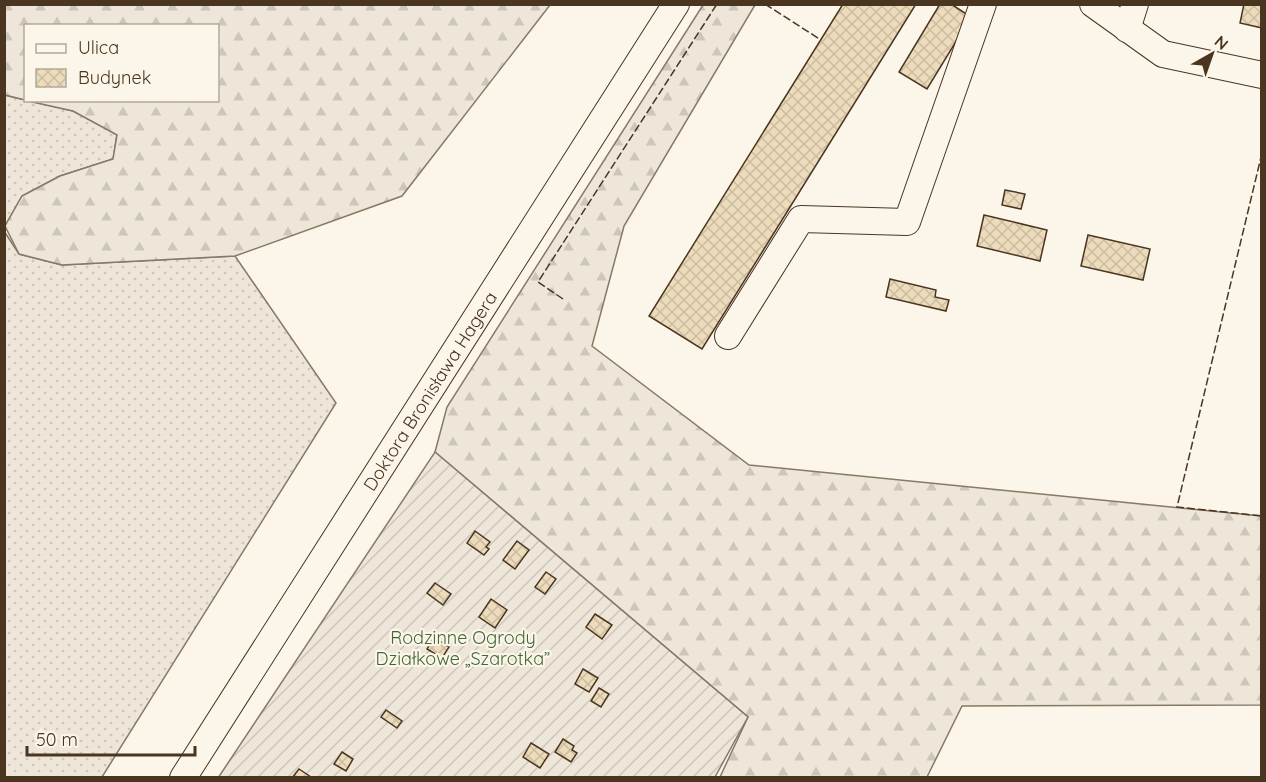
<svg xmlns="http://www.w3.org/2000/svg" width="1266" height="782" viewBox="0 0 1266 782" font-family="Quicksand,sans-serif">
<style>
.grass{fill:url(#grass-dots);stroke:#887966;stroke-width:1.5}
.forest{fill:url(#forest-firs);stroke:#887966;stroke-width:1.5}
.garden{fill:url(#garden-furrows);stroke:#887966;stroke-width:1.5}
.building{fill:url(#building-cross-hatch);stroke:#4a3520;stroke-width:1.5}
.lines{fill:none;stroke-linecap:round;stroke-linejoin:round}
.minor-casing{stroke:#4a3520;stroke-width:28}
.minor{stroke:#fbf6e9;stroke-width:26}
.fence{stroke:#4a3520;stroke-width:1.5;stroke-dasharray:8 3;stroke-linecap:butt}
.labels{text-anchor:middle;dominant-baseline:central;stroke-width:4.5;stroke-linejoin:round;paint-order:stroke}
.street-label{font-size:18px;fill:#4a3520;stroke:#fbf6e9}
.park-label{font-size:18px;fill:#436837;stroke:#fbf6e9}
</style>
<defs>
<pattern id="grass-dots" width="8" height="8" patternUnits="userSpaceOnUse" patternTransform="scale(1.5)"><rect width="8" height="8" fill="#ede6d9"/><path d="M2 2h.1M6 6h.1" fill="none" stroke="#cdc6ba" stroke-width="1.8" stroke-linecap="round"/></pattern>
<pattern id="forest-firs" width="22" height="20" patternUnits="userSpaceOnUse" patternTransform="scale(1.5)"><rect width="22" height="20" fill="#ede6d9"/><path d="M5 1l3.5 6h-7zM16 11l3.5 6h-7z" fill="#cdc6ba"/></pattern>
<pattern id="garden-furrows" width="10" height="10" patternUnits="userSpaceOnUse" patternTransform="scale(1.5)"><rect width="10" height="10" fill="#ede6d9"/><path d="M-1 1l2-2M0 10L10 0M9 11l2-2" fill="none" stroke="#cdc6ba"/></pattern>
<pattern id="building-cross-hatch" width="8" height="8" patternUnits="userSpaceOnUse" patternTransform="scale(1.5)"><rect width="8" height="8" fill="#ecdcbc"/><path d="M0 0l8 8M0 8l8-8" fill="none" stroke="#ccbda1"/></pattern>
</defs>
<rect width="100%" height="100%" fill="#fbf6e9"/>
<g class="grass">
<polygon points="4,95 73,111 117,134 113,159 60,176 22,196 5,226"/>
<polygon points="4,231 19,254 62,265 235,256 336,403 102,777 5,777"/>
</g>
<g class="forest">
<polygon points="5,4 550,4 550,5 402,196 235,256 62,265 19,254 5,226 22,196 60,176 113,159 117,135 73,111 28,101 218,100 218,26 26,26 25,100 5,95"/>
<polygon points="703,5 755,5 624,226 592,346 749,465 1261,516 1261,705 962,706 927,777 720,777 748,717 435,452 447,407"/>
</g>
<polygon class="garden" points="435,452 748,717 715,777 218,778"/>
<g class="building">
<polygon points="843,4 916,4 702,349 649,316"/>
<polygon points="940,4 951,4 971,17 927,89 899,72"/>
<polygon points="1244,4 1262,4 1262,28 1240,23"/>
<polygon points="1005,190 1025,194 1021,209 1002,205"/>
<polygon points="984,215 1047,230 1040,261 977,246"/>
<polygon points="1088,235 1150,249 1143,280 1081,266"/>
<polygon points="890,279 936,290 935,297 949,300 946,311 886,297"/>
<polygon points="475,531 490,542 486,547 489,549 484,555 467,543"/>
<polygon points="517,541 529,550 515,569 503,560"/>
<polygon points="546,572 556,579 545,594 535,587"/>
<polygon points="435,583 451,594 443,605 427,593"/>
<polygon points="491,599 507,610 495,628 479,617"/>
<polygon points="595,614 612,625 602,639 586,627"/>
<polygon points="434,637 449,647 442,658 427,649"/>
<polygon points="583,669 598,678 589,692 575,684"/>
<polygon points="599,688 609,694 601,707 591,701"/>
<polygon points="386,710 402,721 397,728 381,717"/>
<polygon points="563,739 574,746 572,750 577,753 571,762 555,752"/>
<polygon points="531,743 549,754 540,768 523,757"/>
<polygon points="342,752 353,759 346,771 334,764"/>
<polygon points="299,769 311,777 292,778"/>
</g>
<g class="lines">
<g class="minor-casing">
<g id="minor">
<polyline points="1093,4 1163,54 1262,75"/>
<polyline points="1127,29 1135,4"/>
<polyline points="728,336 801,219 907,222 983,4"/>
<path id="s1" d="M183,778L676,4"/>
</g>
</g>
<use href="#minor" class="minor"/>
<g class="fence">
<polyline points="765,4 821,40"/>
<polyline points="1262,153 1177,507 1262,516"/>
<polyline points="563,299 538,282 717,4"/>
</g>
</g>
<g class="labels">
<g class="street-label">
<text stroke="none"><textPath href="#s1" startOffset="459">Doktora Bronisława Hagera</textPath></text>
</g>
<g class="park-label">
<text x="463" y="637">Rodzinne Ogrody<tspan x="463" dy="21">Działkowe „Szarotka”</tspan></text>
</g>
</g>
<rect width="1266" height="782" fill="none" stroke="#4a3520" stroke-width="12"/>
<rect x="24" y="24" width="195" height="78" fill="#fbf6e9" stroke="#b4a999" stroke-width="1.5"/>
<rect x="36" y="44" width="30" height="9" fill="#fbf6e9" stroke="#b4a999" stroke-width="1.5"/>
<text x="78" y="54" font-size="18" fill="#4a3520">Ulica</text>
<rect x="36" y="69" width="30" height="18" fill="url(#building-cross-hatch)" stroke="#b4a999" stroke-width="1.5"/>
<text x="78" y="84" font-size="18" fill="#4a3520">Budynek</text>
<g transform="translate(1212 54) rotate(40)" stroke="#fbf6e9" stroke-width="4.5" paint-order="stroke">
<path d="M0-4.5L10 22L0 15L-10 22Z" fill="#4a3520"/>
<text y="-9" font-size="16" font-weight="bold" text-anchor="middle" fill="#4a3520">N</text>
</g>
<path d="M27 746v9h168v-9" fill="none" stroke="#4a3520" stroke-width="3"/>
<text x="36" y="746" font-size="18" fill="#4a3520" stroke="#fbf6e9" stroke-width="4.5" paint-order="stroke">50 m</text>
</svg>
